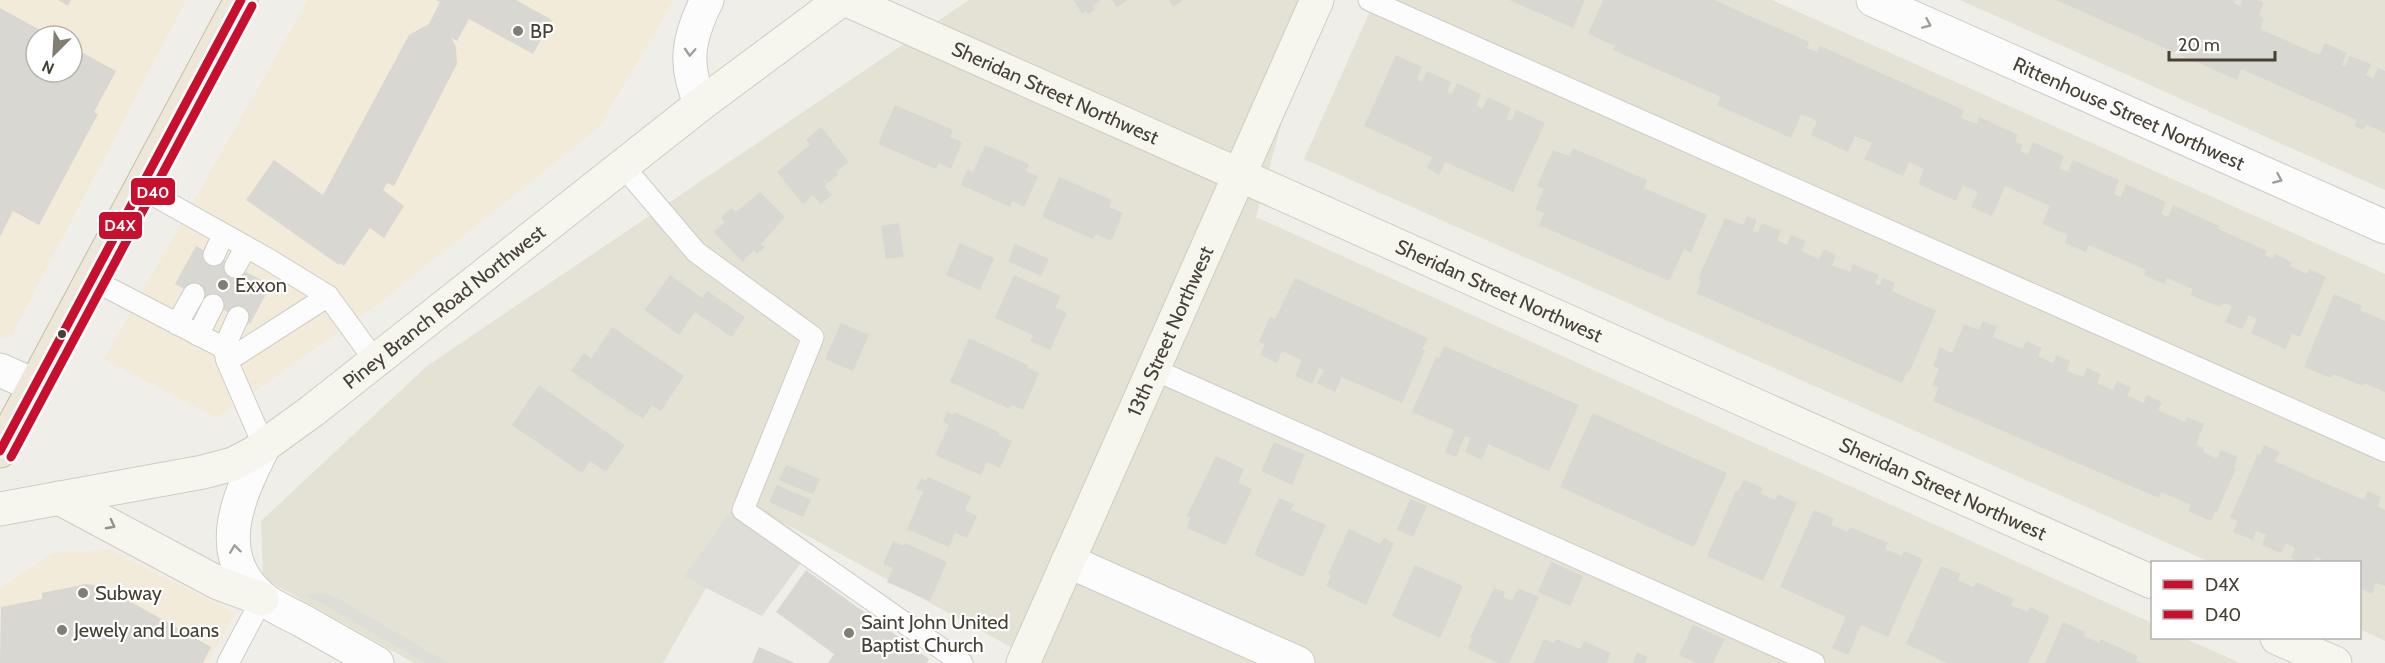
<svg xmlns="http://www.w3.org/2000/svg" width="2385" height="663" viewBox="0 0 2385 663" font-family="Cabin,sans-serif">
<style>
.residential{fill:#e4e1d5}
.commercial{fill:#f3ebda;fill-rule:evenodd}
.parking{fill:#dfddd8}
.building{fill:#d9d7d1}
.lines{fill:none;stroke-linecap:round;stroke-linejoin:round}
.lane-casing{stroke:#ceccc6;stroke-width:23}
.street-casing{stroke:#ceccc6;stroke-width:35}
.secondary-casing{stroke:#d0ccbf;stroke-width:35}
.highway-casing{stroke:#c9bea2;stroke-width:35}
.lane{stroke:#fdfcfc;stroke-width:21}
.street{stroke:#fdfcfc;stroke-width:33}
.secondary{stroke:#f6f5ee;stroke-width:33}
.highway{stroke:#ece7d8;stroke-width:33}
.bus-1-casing{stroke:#fff;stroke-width:14}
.bus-2-casing{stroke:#fff;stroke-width:14}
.bus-1{stroke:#c8102e;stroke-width:9}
.bus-2{stroke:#c8102e;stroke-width:9}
.oneway{stroke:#a29e98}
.oneway2{stroke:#959288}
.poi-dot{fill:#827e73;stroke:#fff;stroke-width:2}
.bus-dot{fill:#464134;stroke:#fff;stroke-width:2}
.labels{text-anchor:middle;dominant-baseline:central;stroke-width:4.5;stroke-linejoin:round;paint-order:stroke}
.poi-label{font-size:20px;fill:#464134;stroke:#fff;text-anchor:start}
.street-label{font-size:20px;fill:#464134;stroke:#fff}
.line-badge{stroke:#fff;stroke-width:2}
.badge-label{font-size:16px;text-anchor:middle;font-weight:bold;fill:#fff}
</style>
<rect width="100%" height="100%" fill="#f0eee8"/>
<g class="residential">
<polygon points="969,0 1315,0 1256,217 2152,623 2152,638 2184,638 2240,663 1040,663 753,506 663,663 414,663 263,578 261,521 427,366"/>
<polygon points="1375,0 1772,0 2385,274 2385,641 2360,629 2360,562 2210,562 1304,159"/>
<polygon points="1960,0 2385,0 2385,190"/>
</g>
<g class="commercial">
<path d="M0,0H186L12,335L0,339ZM36,36H72V72H36Z"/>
<polygon points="308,0 674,0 599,127 378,304 217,418 104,359"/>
<polygon points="110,550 235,613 208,663 0,663 0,588 53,553"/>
</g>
<g class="parking">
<polygon points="743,494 814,545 762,616 684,577"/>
<polygon points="305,594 332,595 448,663 425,663"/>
</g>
<g class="building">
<polygon points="58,0 71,0 68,6"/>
<polygon points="436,0 516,0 552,20 533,54 469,19 457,41 451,37 456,47 457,64 394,186 387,183 383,190 404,206 384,238 370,228 344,266 340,263 339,265 246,200 274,160 323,195 409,35 429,24 440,2"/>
<polygon points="1074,0 1101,0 1093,6 1095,10 1088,14 1086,11 1082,14"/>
<polygon points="1112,0 1128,0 1117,7"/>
<polygon points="1169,0 1183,0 1173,7"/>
<polygon points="1509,0 1585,0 1573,28"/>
<polygon points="1603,0 1714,0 1809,42 1807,48 1817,52 1820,46 1964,110 1961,118 1977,124 1979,117 2018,135 2015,141 2023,145 2020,151 2028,155 2033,142 2064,156 2059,169 2068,172 2073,160 2119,180 2114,194 2121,197 2126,184 2166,202 2161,214 2168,217 2173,205 2219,226 2218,229 2267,251 2265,255 2273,259 2275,254 2292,262 2290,266 2299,270 2307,274 2309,269 2326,277 2300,337 2292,334 2285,349 2251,333 2257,319 2249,315 2242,329 2225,322 2232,306 2223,303 2220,307 2190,295 2193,289 2167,278 2164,284 2144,275 2146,270 2089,245 2086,252 2065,243 2068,235 2042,224 2050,206 2005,186 1992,216 1971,207 1978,192 1963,185 1956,201 1918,184 1924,169 1909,162 1903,176 1864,159 1872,143 1855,136 1848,152 1811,135 1817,121 1801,114 1791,138 1717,105 1721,97 1613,50 1615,46 1588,34"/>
<polygon points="2056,0 2235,0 2234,3 2240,6 2242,0 2258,0 2264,3 2259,15 2264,18 2260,29 2319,55 2325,43 2347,53 2342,65 2345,66 2350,56 2371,64 2366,75 2373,79 2378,68 2385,71 2385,133 2366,124 2363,130 2354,126 2357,120 2241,69 2237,80"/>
<polygon points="0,8 51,36 36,36 36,72 72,72 72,47 116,71 94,112 98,114 39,225 13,211 0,237"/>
<polygon points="1396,55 1422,67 1417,79 1422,82 1427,71 1451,82 1447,92 1452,94 1457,83 1481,94 1476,106 1482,109 1488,97 1511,108 1506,119 1511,121 1516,110 1545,123 1513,192 1445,162 1439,175 1427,168 1432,157 1364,126"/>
<polygon points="895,105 953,130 950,137 962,142 951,169 939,163 936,169 878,144"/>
<polygon points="821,127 849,162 836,172 838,175 824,186 832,195 821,204 813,195 803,204 777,172 810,145 806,140"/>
<polygon points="985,145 1029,164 1026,171 1038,176 1024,207 1012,201 1010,207 961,185 967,170 973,172"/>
<polygon points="1573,148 1647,180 1644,188 1707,215 1691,253 1684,249 1669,281 1539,225 1544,213 1535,209 1544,189 1537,186 1553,150 1569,156"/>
<polygon points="1059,177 1112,200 1109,207 1123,213 1111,241 1096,234 1093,239 1042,217"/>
<polygon points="760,192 785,217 761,244 765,247 757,254 754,250 743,262 714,232 725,222 721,218 731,208 736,212"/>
<polygon points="1747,216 1757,220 1752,231 1758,233 1762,223 1781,231 1777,240 1787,245 1791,235 1806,241 1802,251 1819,259 1824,249 1836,255 1832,265 1850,272 1853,264 1879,275 1875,284 1880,285 1883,278 1895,283 1892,291 1936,311 1909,373 1907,372 1902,383 1696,293 1701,281 1698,279 1725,218 1743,225"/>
<polygon points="899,223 904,257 886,259 881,226"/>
<polygon points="960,243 994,258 980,290 946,275"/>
<polygon points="1015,244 1049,259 1041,276 1008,261"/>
<polygon points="196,246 271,285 250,324 175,284"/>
<polygon points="670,275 702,298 707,291 745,317 732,337 695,312 679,335 645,310"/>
<polygon points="1014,275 1061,296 1055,308 1067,313 1050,350 1030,341 1033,335 995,318"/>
<polygon points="1295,278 1428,338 1422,350 1425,351 1402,403 1342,377 1335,392 1317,383 1324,370 1319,368 1312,384 1295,376 1302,360 1282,351 1277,363 1260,355 1265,344 1259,342 1270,317 1275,319"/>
<polygon points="2334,294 2362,306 2360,310 2385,321 2385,392 2364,383 2363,386 2333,374 2331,378 2304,367"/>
<polygon points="1983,321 1997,327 1993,337 2023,349 2026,341 2042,348 2038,356 2053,363 2056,355 2070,361 2067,371 2083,377 2087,368 2101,374 2097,383 2113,390 2117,381 2131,388 2127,396 2144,403 2147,395 2162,402 2158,410 2185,422 2187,417 2204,424 2196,445 2204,448 2203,452 2217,459 2221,450 2238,457 2234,467 2236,468 2217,512 2215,511 2211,521 2188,511 2191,505 2161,492 2159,498 1933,401 1938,388 1932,385 1939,369 1933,366 1940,347 1952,353 1964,324 1979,330"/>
<polygon points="841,323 869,335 853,371 825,359"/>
<polygon points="612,327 684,376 661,411 652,405 643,419 571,371 584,353 591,359"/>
<polygon points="969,338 1028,365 1027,368 1039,373 1023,410 1012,405 1010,409 950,382"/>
<polygon points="1444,346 1579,405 1549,471 1488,444 1482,460 1465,452 1471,438 1465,436 1456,457 1445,452 1454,430 1412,412 1436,357 1439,358"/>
<polygon points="539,385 625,445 606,472 590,461 582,473 512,425"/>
<polygon points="947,412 953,415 954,412 999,432 998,435 1012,441 1000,468 987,462 981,475 935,455 949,425 943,422"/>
<polygon points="1593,413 1727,473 1694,547 1560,487"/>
<polygon points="1274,442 1305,455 1292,485 1261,471"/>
<polygon points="2264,445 2280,452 2275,461 2320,481 2364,500 2368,491 2381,497 2377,506 2385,510 2385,586 2376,583 2372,594 2360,588 2360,562 2324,562 2325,561 2316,557 2314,562 2300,562 2291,558 2295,548 2286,543 2281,553 2262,545 2266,535 2259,532 2256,531 2253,540 2233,532 2238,521 2230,518 2258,454 2260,455"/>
<polygon points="1216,456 1244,469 1238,483 1252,489 1226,545 1187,528 1191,517 1187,516"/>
<polygon points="786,465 820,479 813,494 779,480"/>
<polygon points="928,477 971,496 965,510 977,516 967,538 955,533 949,547 907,529 923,492 916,489 921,478 926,481"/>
<polygon points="1744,480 1763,488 1760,493 1775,500 1778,494 1797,503 1763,581 1707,556 1736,491 1738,492"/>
<polygon points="777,485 811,500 803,517 769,502"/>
<polygon points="1279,498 1294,504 1291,510 1326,525 1303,577 1254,555"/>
<polygon points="1410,499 1427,506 1413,537 1397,530"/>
<polygon points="1814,510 1834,519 1831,525 1848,532 1850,527 1888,543 1885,549 1902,556 1904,551 1923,559 1888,637 1861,625 1848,655 1832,648 1846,617 1780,587"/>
<polygon points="1349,529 1380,544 1384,538 1394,543 1366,605 1326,586 1331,576 1328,574"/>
<polygon points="893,541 903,546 905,543 947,562 930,601 887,582 893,568 883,564"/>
<polygon points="1551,562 1583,576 1570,606 1538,592"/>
<polygon points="1415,565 1463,586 1440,638 1392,616"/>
<polygon points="1941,566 1960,574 1958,580 1973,587 1976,582 2014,599 2011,605 2027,612 2030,607 2050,616 2028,663 1947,663 1906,644"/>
<polygon points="806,570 929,659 927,663 828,663 834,654 776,612"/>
<polygon points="86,584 103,586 211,647 203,663 0,663 1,607 42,599 42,593"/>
<polygon points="1494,588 1505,592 1503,597 1512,601 1518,588 1539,597 1509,663 1498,663 1468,649 1472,639 1470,638"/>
<polygon points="2063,622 2085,632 2084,636 2091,639 2099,643 2100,639 2138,656 2136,661 2142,663 2045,663"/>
<polygon points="1693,625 1725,639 1713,663 1697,663 1679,655"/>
<polygon points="1544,639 1554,643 1556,639 1580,649 1584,641 1611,653 1607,663 1533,663"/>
<polygon points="759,647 795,663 752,663"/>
<polygon points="1637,652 1648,657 1645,663 1633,663"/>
</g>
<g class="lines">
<g class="lane-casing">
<g id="lane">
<polyline points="1369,0 2385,451"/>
<polyline points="623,166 696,252 813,337 743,510 962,663"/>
<polyline points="141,188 268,259 328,296 376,362"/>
<polyline points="214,255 223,235"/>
<polyline points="235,267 246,247"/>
<polyline points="93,280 224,348 227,361 264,446"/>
<polyline points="177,324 194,294"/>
<polyline points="198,335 213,305"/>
<polyline points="224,348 238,317"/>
<polyline points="227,361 328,296"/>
<polyline points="1153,369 1814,663"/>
<polyline points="228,663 262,599"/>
</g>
</g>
<g class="street-casing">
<g id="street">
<path id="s1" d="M1873,0L2385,227"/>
<path d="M701,104C683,65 688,38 707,0"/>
<polyline points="0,370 36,386"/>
<path d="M264,446C239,495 211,553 261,597C272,607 288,613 301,620C326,634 352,649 377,663"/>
<polyline points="1068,561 1298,663"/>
</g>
</g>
<g class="secondary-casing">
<g id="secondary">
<path id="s2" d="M847,0L2152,582"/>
<polyline points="59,498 218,583 262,599"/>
<path id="s3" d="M0,509L203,472L233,464L254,453L312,411L701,104L841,0"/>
<polyline points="2277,638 2335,663"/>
<path id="s4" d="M1023,663L1317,0"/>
</g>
</g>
<g class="highway-casing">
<polyline id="highway" points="0,451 241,0"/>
</g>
<use href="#lane" class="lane"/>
<use href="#street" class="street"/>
<use href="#secondary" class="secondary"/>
<use href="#highway" class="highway"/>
<g class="bus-1-casing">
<polyline id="bus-1" points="0,451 241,0"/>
</g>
<g class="bus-2-casing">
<polyline id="bus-2" points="11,457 252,6"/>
</g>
<use href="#bus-1" class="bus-1"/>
<use href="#bus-2" class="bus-2"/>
</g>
<defs><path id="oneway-chevron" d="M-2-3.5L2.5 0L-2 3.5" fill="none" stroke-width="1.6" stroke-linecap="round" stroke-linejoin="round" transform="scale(1.5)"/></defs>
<g class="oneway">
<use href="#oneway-chevron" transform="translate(1927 24) rotate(24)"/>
<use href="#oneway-chevron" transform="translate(690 52) rotate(93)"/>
<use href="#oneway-chevron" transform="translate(2278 179) rotate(24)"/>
<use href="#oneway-chevron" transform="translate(235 549) rotate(-97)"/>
</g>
<use class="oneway2" href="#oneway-chevron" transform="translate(111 525) rotate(28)"/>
<g class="poi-dot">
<circle cx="518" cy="31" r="6"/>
<circle cx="223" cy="285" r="6"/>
<circle cx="83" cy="593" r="6"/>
<circle cx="62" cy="630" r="6"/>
<circle cx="849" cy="633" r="6"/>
</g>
<circle class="bus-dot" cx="62" cy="334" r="5"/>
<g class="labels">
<g class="poi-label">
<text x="530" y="31">BP</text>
<text x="235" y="285">Exxon</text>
<text x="95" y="593">Subway</text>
<text x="861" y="622">Saint John United<tspan x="861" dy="23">Baptist Church</tspan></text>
<text x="74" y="630">Jewely and Loans</text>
</g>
<g class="street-label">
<text stroke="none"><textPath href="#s2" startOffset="228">Sheridan Street Northwest</textPath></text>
<text stroke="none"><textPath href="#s1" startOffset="280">Rittenhouse Street Northwest</textPath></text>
<text stroke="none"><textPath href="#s2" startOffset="714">Sheridan Street Northwest</textPath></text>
<text stroke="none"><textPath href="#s3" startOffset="501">Piney Branch Road Northwest</textPath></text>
<text stroke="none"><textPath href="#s4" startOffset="363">13th Street Northwest</textPath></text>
<text stroke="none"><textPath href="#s2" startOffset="1200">Sheridan Street Northwest</textPath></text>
</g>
</g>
<g class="line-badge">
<rect x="130" y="177" width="46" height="29" rx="6" fill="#c8102e"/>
<rect x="98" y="211" width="45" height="29" rx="6" fill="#c8102e"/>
</g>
<g class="badge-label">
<text x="153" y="198">D40</text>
<text x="120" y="231">D4X</text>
</g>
<rect x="2151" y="561" width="210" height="78" fill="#ffffff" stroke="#b5b3ae" stroke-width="1.5"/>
<rect x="2163" y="580" width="30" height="9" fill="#c8102e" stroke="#b5b3ae" stroke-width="1.5"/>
<text x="2205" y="591" font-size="18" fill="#464134">D4X</text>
<rect x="2163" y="610" width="30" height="9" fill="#c8102e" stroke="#b5b3ae" stroke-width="1.5"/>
<text x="2205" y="621" font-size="18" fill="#464134">D40</text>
<g transform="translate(54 54) rotate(204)"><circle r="28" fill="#ffffff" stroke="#b5b3ae" stroke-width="1.5"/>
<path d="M0-4.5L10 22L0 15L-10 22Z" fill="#827e73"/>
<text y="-9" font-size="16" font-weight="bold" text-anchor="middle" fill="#464134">N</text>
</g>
<path d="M2169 51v9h106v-9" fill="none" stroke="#464134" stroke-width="3"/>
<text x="2178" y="51" font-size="18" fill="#464134" stroke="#ffffff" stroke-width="4.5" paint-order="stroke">20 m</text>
</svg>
